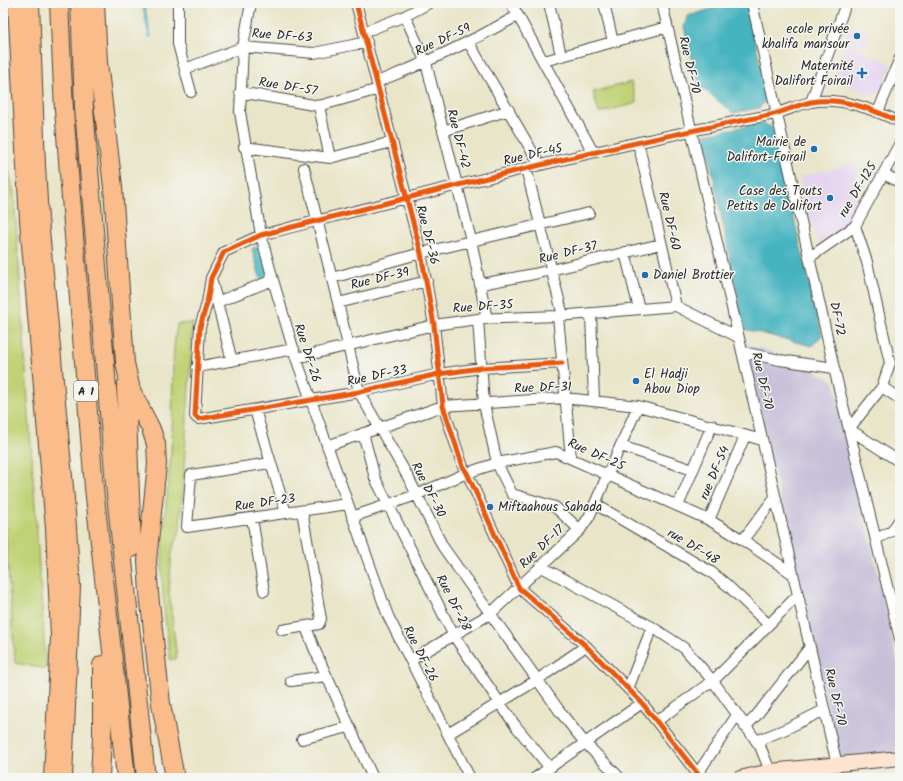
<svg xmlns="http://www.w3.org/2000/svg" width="903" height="781" font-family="Kalam,sans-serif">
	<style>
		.built { fill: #e5d3f1 }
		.industrial { fill: #c7c0d9 }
		.green { fill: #c0d274; stroke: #767e50 }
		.water { fill: #45b3c0; stroke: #386f76 }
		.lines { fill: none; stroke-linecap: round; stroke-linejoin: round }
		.stream { stroke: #45b3c0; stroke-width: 3 }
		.minor-casing { stroke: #484743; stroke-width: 12 }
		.secondary-casing { stroke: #484743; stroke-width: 16 }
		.trunk-casing { stroke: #484743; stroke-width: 18 }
		.motorway-casing { stroke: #484743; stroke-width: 20 }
		.minor { stroke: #fff; stroke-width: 10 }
		.secondary { stroke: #fde4d0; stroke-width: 14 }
		.trunk { stroke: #f9bc8a; stroke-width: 16 }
		.motorway { stroke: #f9bc8a; stroke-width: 18 }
		.cycleway-casing { stroke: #f6f6f2; stroke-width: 8 }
		.cycleway { stroke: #e8590c; stroke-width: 5 }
		.poi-dot { fill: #1f6fb2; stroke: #f6f6f2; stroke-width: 1.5 }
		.labels { text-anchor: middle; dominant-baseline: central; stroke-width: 3; stroke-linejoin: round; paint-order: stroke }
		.shield { fill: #f6f6f2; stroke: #686867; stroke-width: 1 }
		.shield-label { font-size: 12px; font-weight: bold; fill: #2b2b2b }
		.poi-label { font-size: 13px; fill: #2b2b2b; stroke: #f6f6f2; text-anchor: end }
		.street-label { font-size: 13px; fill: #2b2b2b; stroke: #f6f6f2 }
	</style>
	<rect width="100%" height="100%" fill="#f6f6f2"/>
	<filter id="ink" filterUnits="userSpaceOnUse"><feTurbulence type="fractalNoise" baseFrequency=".025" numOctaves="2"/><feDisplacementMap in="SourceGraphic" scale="8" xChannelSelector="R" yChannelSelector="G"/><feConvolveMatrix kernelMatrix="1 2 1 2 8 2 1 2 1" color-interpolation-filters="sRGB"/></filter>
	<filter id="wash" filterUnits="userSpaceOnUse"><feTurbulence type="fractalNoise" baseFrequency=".012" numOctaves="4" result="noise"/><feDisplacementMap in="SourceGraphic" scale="16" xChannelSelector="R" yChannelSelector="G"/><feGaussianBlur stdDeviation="0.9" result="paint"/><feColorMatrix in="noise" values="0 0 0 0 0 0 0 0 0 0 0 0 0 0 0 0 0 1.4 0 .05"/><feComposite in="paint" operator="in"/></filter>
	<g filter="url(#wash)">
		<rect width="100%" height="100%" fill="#e9e5c8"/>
		<!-- built -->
		<path class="built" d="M850 25 870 34 865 46 845 38Z
			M847 42 892 65 879 93 870 95 833 80Z
			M856 163 857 218 818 244 799 177Z"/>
		<!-- industrial -->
		<path class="industrial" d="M745 343 794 360 834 381 900 673V752L839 758Z"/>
		<!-- green -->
		<path class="green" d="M3 3H5C5 25 7 48 7 70 6 111 2 153 14 192L46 669 15 663 3 502Z
			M631 82 637 103 599 113 593 92Z
			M193 323 180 530 172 551 169 593 177 658 170 660C167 631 162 602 162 572 162 525 170 479 172 433 173 396 171 359 177 324Z"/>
		<!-- water -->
		<path class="water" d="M731 3 747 7 768 97 759 108 733 113 699 85 684 27 688 16Z
			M762 123 771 127 773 131 822 335 812 346 744 329 705 134Z
			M262 244 273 286 268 288 262 284 252 249Z"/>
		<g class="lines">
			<!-- stream -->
			<path class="stream" d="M143 3 150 36"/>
		</g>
	</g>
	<g filter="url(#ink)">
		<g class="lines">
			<defs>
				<path id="minor" d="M178 3V44L191 92
					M251 3 243 47 240 112 261 235 273 280 296 358 388 616 470 778
					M356 3 421 253 434 325 443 406 463 467 467 473 519 588 586 646 642 703 701 778
					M511 3 593 152
					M549 3 561 55
					M604 3 613 42
					M662 3 837 765
					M752 3 834 368 900 639
					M405 16 426 63 471 240 487 319
					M364 32 405 16 429 3
					M469 43 540 165
					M544 61 667 27
					M185 69 243 47 314 53 367 42
					M377 82C426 63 471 42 517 16
					M240 92 319 106 379 89
					M811 102 846 3
					M319 106 330 158
					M878 112 900 58
					M443 131 509 110
					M638 142 676 306
					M244 147 330 158 392 142
					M304 168 338 303 359 392 408 477 443 547 561 713 585 743 620 778
					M526 168 563 316
					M883 174 900 182
					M855 226 867 262 890 363 882 387 849 429 900 462
					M625 252 639 309
					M810 257 855 226 900 143
					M332 278 421 253 589 213
					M212 282 232 361
					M481 284 534 274 661 244
					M217 302 273 280
					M338 303 427 281
					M676 306 738 337
					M591 313 594 401
					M558 316 571 458
					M478 319 484 404 497 463 512 494 555 507 580 530
					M742 352 780 360 834 368
					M296 358 434 325 478 319 558 316 676 306
					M562 363 481 368 439 374 359 392 198 419 195 416 200 327 207 303 211 278 224 252 261 235C430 192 598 148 770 115 784 112 797 105 811 102 842 97 872 109 900 122
					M197 367 294 349
					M882 387 900 399
					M255 410 286 513
					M363 433 375 478 454 636 515 725 550 768
					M327 446 443 406 565 398 638 406 762 440
					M621 446 693 470
					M270 463 191 475 187 527 348 504
					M595 504 711 572 727 585 768 624
					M678 506 712 425
					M352 517 416 495 467 473 497 463 556 452 709 520 743 540 793 574
					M252 518 264 591
					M709 520 745 436
					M876 539 892 531 900 519
					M743 540 775 497
					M540 566 652 627 684 648 713 681 760 746 770 771
					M306 627 314 648 373 778
					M282 630 319 624 321 619 302 511
					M411 660 490 614 580 530 589 517 638 406
					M291 681 326 676
					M628 689 652 627
					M657 721 715 679 798 595
					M745 727 756 716 810 647
					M448 734 537 680 586 646
					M302 739 349 727
					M756 741 786 729 824 710
					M698 773 737 715
					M535 778 642 703"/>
				<path id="secondary" d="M740 778 770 771 900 758"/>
				<path id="trunk" d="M16 3 28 221 54 528 59 637 52 778
					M31 3 37 165 40 219 66 498 72 586 64 778"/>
				<path id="motorway" d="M59 3 64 110 94 488 126 778
					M80 3 84 108 115 485 146 778
					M95 3 98 62 113 187 125 363 131 390 151 429 156 444 157 464 147 561 149 593 161 704 175 778
					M126 386 132 548
					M100 778 102 736V665"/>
			</defs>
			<!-- minor casing -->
			<use href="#minor" class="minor-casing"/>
			<!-- secondary casing -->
			<use href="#secondary" class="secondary-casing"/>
			<!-- trunk casing -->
			<use href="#trunk" class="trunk-casing"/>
			<!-- motorway casing -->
			<use href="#motorway" class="motorway-casing"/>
			<!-- minor -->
			<use href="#minor" class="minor"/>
			<!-- secondary -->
			<use href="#secondary" class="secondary"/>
			<!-- trunk -->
			<use href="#trunk" class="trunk"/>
			<!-- motorway -->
			<use href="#motorway" class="motorway"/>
			<defs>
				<path id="cycleway" d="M356 3 421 253 434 325 443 406 463 467 467 473 519 588 586 646 642 703 701 778
					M562 363 481 368 439 374 359 392 198 419 195 416 200 327 207 303 211 278 224 252 261 235C430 192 598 148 770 115 784 112 797 105 811 102 842 97 872 109 900 122"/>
			</defs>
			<!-- cycleway casing -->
			<use href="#cycleway" class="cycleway-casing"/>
			<!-- cycleway -->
			<use href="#cycleway" class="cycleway"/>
		</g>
	</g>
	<!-- markers -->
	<g class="poi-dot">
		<circle cx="857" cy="36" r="4"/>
		<path d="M860 67h4v4h4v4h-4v4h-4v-4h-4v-4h4z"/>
		<circle cx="814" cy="149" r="4"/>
		<circle cx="830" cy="198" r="4"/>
		<circle cx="645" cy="275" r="4"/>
		<circle cx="636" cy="381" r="4"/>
		<circle cx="490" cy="507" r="4"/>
	</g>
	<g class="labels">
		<!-- shield labels -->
		<rect class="shield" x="74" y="381" width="24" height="20" rx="3"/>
		<g class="shield-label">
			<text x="86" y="391">A 1</text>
		</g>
		<!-- poi labels -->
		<g class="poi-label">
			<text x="849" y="29">ecole privée<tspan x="849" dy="15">khalifa mansour</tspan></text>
			<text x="853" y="66">Maternité<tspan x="853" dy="15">Dalifort Foirail</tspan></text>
			<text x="806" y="142">Mairie de<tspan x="806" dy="15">Dalifort-Foirail</tspan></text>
			<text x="822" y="191">Case des Touts<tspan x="822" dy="15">Petits de Dalifort</tspan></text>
			<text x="653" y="275" text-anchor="start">Daniel Brottier</text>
			<text x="644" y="374" text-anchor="start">El Hadji<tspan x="644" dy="15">Abou Diop</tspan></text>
			<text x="498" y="507" text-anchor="start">Miftaahous Sahada</text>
		</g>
		<!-- street labels -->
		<g class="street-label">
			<text transform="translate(282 36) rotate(4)">Rue DF-63</text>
			<text transform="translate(443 40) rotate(-25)">Rue DF-59</text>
			<text transform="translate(689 65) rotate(77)">Rue DF-70</text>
			<text transform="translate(288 87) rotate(9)">Rue DF-57</text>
			<text transform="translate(458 139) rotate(76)">Rue DF-42</text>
			<text transform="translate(533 155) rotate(-13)">Rue DF-45</text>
			<text transform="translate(858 190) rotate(-59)">rue DF-125</text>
			<text transform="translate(669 221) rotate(77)">Rue DF-60</text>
			<text transform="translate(427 235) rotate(76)">Rue DF-36</text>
			<text transform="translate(568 253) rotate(-14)">Rue DF-37</text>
			<text transform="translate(380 279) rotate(-13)">Rue DF-39</text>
			<text transform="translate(483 307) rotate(-4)">Rue DF-35</text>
			<text transform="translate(837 319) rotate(78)">DF-72</text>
			<text transform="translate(307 353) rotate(72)">Rue DF-26</text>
			<text transform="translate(377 376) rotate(-12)">Rue DF-33</text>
			<text transform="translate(762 381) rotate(77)">Rue DF-70</text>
			<text transform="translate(543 388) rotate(-2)">Rue DF-31</text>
			<text transform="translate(596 455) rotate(24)">Rue DF-25</text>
			<text transform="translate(715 473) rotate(-67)">rue DF-54</text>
			<text transform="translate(428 490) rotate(63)">Rue DF-30</text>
			<text transform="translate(265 503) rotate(-8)">Rue DF-23</text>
			<text transform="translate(542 547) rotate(-44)">Rue DF-17</text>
			<text transform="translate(693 547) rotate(31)">rue DF-48</text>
			<text transform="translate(453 603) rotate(63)">Rue DF-28</text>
			<text transform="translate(420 654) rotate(63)">Rue DF-26</text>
			<text transform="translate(835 697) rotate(77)">Rue DF-70</text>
		</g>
	</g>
	<!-- margin -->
	<rect width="903" height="781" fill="none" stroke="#f6f6f2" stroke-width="16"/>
</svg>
